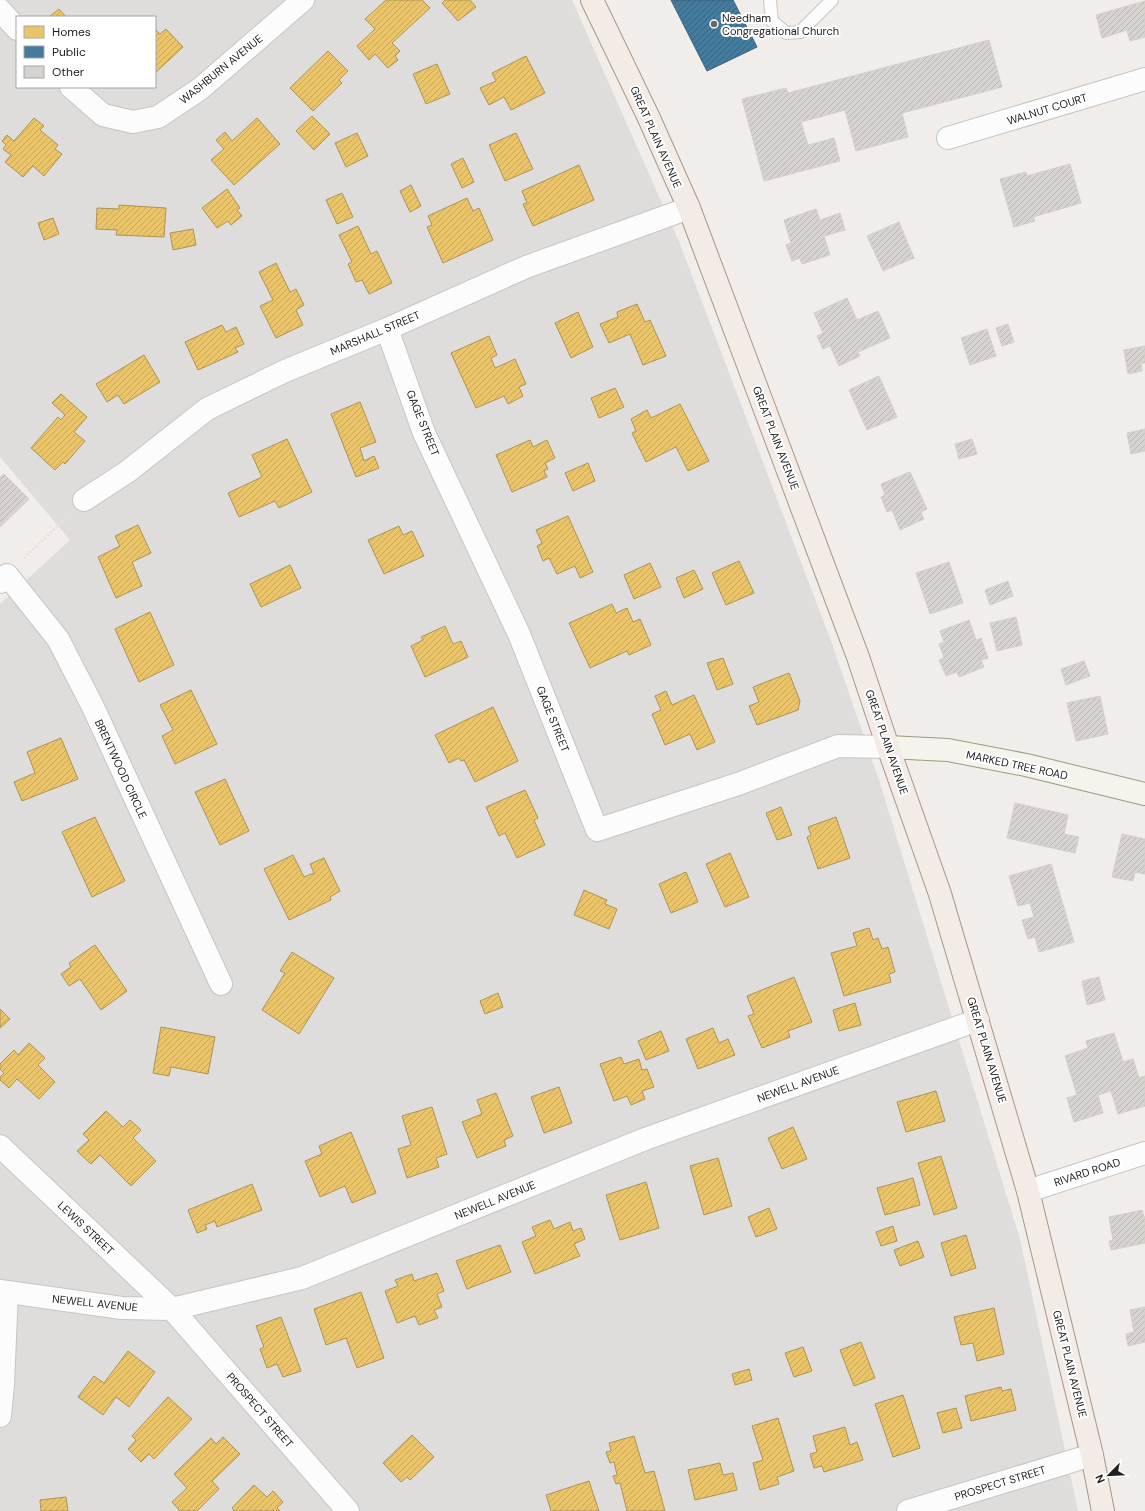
<svg xmlns="http://www.w3.org/2000/svg" width="1145" height="1511" font-family="'DM Sans',sans-serif">
	<style>
		.residential { fill: #dfdddb; fill-rule: evenodd }
		.homes { fill: url(#homes-hatch); stroke: #ad9354 }
		.public { fill: url(#public-hatch); stroke: #3a6078 }
		.building { fill: url(#building-hatch); stroke: #d3cecb }
		.lines { fill: none; stroke-linecap: round; stroke-linejoin: round }
		.lane-casing { stroke: #c7c5c4; stroke-width: 14 }
		.street-casing { stroke: #c7c5c4; stroke-width: 24 }
		.secondary-casing { stroke: #9b9a81; stroke-width: 24 }
		.primary-casing { stroke: #a79785; stroke-width: 24 }
		.path { stroke: #eddbdb; stroke-width: 2.5; stroke-dasharray: 2 2; stroke-linecap: butt }
		.lane { stroke: #fdfcfc; stroke-width: 12 }
		.street { stroke: #fdfcfc; stroke-width: 22 }
		.secondary { stroke: #f5f4ec; stroke-width: 22 }
		.primary { stroke: #f3ebe6; stroke-width: 22 }
		.poi-dot { fill: #696867; stroke: #fff; stroke-width: 1.5 }
		.labels { text-anchor: middle; dominant-baseline: central; stroke-width: 4; stroke-linejoin: round; paint-order: stroke }
		.poi-label { font-size: 11px; fill: #212121; stroke: #fff; text-anchor: start }
		.street-label { font-size: 11px; fill: #212121; stroke: #fff }
	</style>
	<defs>
		<pattern id="homes-hatch" width="6" height="6" patternUnits="userSpaceOnUse"><rect width="6" height="6" fill="#e9c46a"/><path d="M-1 1l2-2M0 6l6-6M5 7l2-2" fill="none" stroke="#c8a85c"/></pattern>
		<pattern id="public-hatch" width="6" height="6" patternUnits="userSpaceOnUse"><rect width="6" height="6" fill="#457b9d"/><path d="M-1 1l2-2M0 6l6-6M5 7l2-2" fill="none" stroke="#396480"/></pattern>
		<pattern id="building-hatch" width="6" height="6" patternUnits="userSpaceOnUse"><rect width="6" height="6" fill="#d7d3d1"/><path d="M-1 1l2-2M0 6l6-6M5 7l2-2" fill="none" stroke="#b8b5b3"/></pattern>
	</defs>
	<rect width="100%" height="100%" fill="#f0edea"/>
	<!-- residential -->
	<path class="residential" d="M0 0H572L680 244 831 641 879 780 1020 1239 1078 1511H0V604L70 540 0 457ZM17 17H155V87H17Z"/>
	<!-- homes -->
	<path class="homes" d="M386 0H422L430 8 392 43 400 51 395 56 398 60 388 68 375 54 369 60 357 46 375 29 365 19Z
		M445 0H470L476 7 458 21 442 3Z
		M59 9 66 17H49Z
		M155 29 160 34 166 29 183 47 155 73Z
		M328 51 348 71 339 80 342 83 313 111 290 88Z
		M526 56 545 93 511 110 504 97 489 105 480 88 496 81 492 73Z
		M437 64 450 94 426 104 413 74Z
		M312 116 330 134 314 150 296 131Z
		M34 118 44 126 40 130 58 145 55 149 62 154 44 176 33 166 23 177 5 162 11 155 3 149 6 145 2 141 7 135 14 141Z
		M257 118 280 144 234 185 211 160 224 149 216 140 225 132 232 141Z
		M357 133 368 156 346 167 335 143Z
		M516 133 533 169 505 181 489 145Z
		M463 158 474 182 462 188 451 164Z
		M579 165 594 200 533 226 523 204 527 203 522 191Z
		M411 185 421 206 410 212 400 191Z
		M227 189 240 208 237 210 242 216 231 225 228 221 217 228 202 208Z
		M342 193 353 217 337 224 326 200Z
		M467 198 473 211 479 208 493 240 443 263 427 227 432 225 428 216Z
		M119 205 166 208 164 237 116 235 117 230 96 229 97 208 119 209Z
		M53 218 59 234 44 240 38 223Z
		M358 226 371 254 377 251 392 283 369 294 362 280 356 282 348 264 352 262 339 235Z
		M193 229 196 245 173 250 170 233Z
		M276 263 290 292 296 289 304 305 296 310 303 325 276 338 260 306 273 300 259 272Z
		M637 304 645 322 650 320 666 356 643 365 630 334 609 343 600 324 618 317 617 312Z
		M578 312 593 347 571 358 555 323Z
		M222 325 226 332 236 327 244 344 235 348 238 352 198 370 185 342Z
		M489 336 497 355 491 358 495 368 515 359 526 384 519 387 523 396 508 404 504 396 476 408 451 353Z
		M144 355 160 382 124 404 118 395 107 402 96 384Z
		M615 388 624 407 599 418 591 398Z
		M61 394 87 417 74 432 85 441 65 464 63 462 55 470 31 448 58 417 61 420 65 415 52 403Z
		M360 402 376 442 360 448 364 461 374 456 379 468 356 477 331 414Z
		M680 404 709 461 688 471 676 447 646 462 632 433 636 431 631 419 647 410 651 418Z
		M287 439 312 492 279 508 275 501 239 517 228 493 262 477 252 455Z
		M530 440 533 447 547 440 555 458 545 463 548 469 544 471 547 477 512 492 496 455Z
		M588 463 595 481 573 491 565 473Z
		M568 516 593 572 580 578 575 566 557 574 549 558 543 561 537 546 542 543 536 530Z
		M138 525 151 553 132 562 142 586 116 598 98 557 120 546 115 536Z
		M399 526 403 535 412 531 424 556 384 574 368 540Z
		M739 561 754 593 726 605 712 573Z
		M650 563 661 587 634 599 624 575Z
		M290 565 301 588 261 607 250 584Z
		M694 570 703 589 684 598 676 578Z
		M612 604 616 613 627 608 633 622 640 619 651 645 629 655 627 651 590 668 569 623Z
		M150 612 174 665 139 682 115 629Z
		M445 626 453 644 461 641 468 657 425 677 411 646 423 640 421 637Z
		M723 658 733 684 717 690 707 663Z
		M789 673 800 701 798 710 757 725 749 706 759 702 753 687Z
		M191 690 217 744 175 764 162 736 173 730 160 705Z
		M666 691 672 705 694 695 715 742 697 750 690 734 665 745 652 714 661 710 655 696Z
		M493 707 518 761 475 782 464 760 461 761 459 758 449 763 435 735Z
		M61 738 78 779 22 801 14 782 35 773 27 752Z
		M225 779 249 831 220 845 195 792Z
		M525 790 538 818 534 820 545 845 517 858 505 833 499 836 486 807Z
		M781 807 792 835 777 840 766 813Z
		M95 817 125 881 92 897 62 832Z
		M836 817 850 858 818 869 807 837 811 835 808 827Z
		M730 853 749 897 725 907 706 864Z
		M293 855 304 877 314 873 310 864 324 858 340 891 330 897 331 900 289 920 264 869Z
		M686 872 698 902 671 913 659 884Z
		M584 890 607 900 605 904 617 909 609 929 574 915Z
		M869 928 873 940 878 938 882 949 888 947 895 972 889 974 891 982 844 996 831 953 857 946 853 933Z
		M95 945 127 991 101 1010 80 979 69 986 61 974 71 967 69 963Z
		M292 952 334 978 299 1034 262 1010 285 973 280 971Z
		M794 977 812 1022 788 1031 790 1037 762 1048 748 1016 754 1014 747 996Z
		M498 993 503 1007 485 1014 480 1001Z
		M855 1003 861 1025 839 1031 833 1010Z
		M0 1009 10 1019 0 1028Z
		M161 1027 215 1037 208 1074 171 1067 169 1076 153 1073Z
		M713 1028 719 1043 728 1039 735 1055 698 1069 686 1039Z
		M661 1031 669 1051 646 1060 638 1041Z
		M29 1043 45 1058 38 1065 55 1082 39 1099 17 1079 9 1088 0 1080V1077L4 1073 0 1069V1064L14 1050 18 1055Z
		M621 1057 624 1064 639 1059 642 1070 647 1069 654 1087 642 1091 645 1099 631 1105 627 1096 614 1101 600 1064Z
		M559 1087 572 1123 544 1133 531 1097Z
		M936 1091 945 1121 906 1132 897 1102Z
		M496 1093 513 1136 504 1140 506 1146 477 1158 462 1122 482 1114 477 1100Z
		M432 1107 447 1154 436 1158 439 1167 407 1178 398 1149 411 1145 402 1116Z
		M106 1111 123 1127 130 1120 141 1130 133 1138 156 1161 131 1186 100 1155 91 1164 77 1151 89 1140 83 1134Z
		M793 1127 807 1159 782 1169 768 1138Z
		M351 1132 376 1193 352 1203 345 1186 320 1197 305 1161 322 1154 319 1146Z
		M941 1156 957 1208 934 1215 918 1163Z
		M718 1158 732 1206 704 1215 690 1166Z
		M913 1178 920 1205 885 1215 877 1188Z
		M646 1182 659 1228 620 1240 606 1195Z
		M252 1184 262 1210 217 1227 215 1221 205 1225 207 1229 197 1233 188 1210Z
		M769 1208 777 1229 756 1237 748 1217Z
		M550 1220 554 1229 570 1222 573 1231 581 1228 585 1239 574 1244 580 1256 535 1274 522 1242 536 1236 532 1227Z
		M893 1226 897 1241 881 1246 876 1232Z
		M966 1235 976 1268 951 1276 941 1243Z
		M918 1241 924 1257 900 1266 894 1250Z
		M500 1245 511 1272 467 1289 456 1261Z
		M437 1273 444 1291 437 1294 442 1307 434 1310 438 1318 419 1325 415 1316 397 1323 385 1291 398 1286 395 1280 412 1274 414 1281Z
		M361 1292 384 1358 357 1368 346 1338 326 1345 314 1309Z
		M994 1308 1004 1354 977 1361 973 1343 961 1345 954 1317Z
		M281 1317 301 1371 283 1377 277 1364 267 1368 260 1349 264 1347 256 1326Z
		M861 1342 875 1378 854 1386 840 1350Z
		M803 1347 812 1371 794 1377 785 1353Z
		M128 1351 155 1372 129 1407 116 1397 103 1415 78 1397 94 1376 104 1383Z
		M749 1369 752 1380 735 1385 732 1374Z
		M1001 1387 1002 1391 1011 1389 1016 1410 971 1421 965 1396Z
		M903 1395 920 1448 893 1457 875 1404Z
		M168 1397 192 1419 154 1459 149 1454 141 1462 128 1449 136 1440 132 1436Z
		M956 1408 962 1428 943 1433 937 1413Z
		M778 1418 794 1471 777 1477 779 1484 760 1490 753 1463 763 1460 752 1426Z
		M845 1427 850 1445 857 1442 863 1460 824 1472 822 1466 814 1468 810 1454 817 1452 813 1436Z
		M412 1435 434 1457 410 1480 407 1477 401 1482 383 1463Z
		M634 1436 645 1473 654 1471 665 1511H627L620 1483 616 1484 613 1476 617 1475 614 1462 610 1463 606 1452 611 1451 609 1443Z
		M223 1437 240 1454 212 1481 219 1489 197 1511H180L172 1502 187 1488 174 1474 211 1438 216 1444Z
		M720 1463 723 1475 733 1473 737 1490 695 1500 688 1470Z
		M589 1481 599 1511H551L546 1495Z
		M254 1485 267 1497 273 1491 283 1502 277 1508 280 1511H234L232 1508Z
		M66 1497 68 1511H41L40 1500Z"/>
	<!-- public -->
	<path class="public" d="M671 0H733L757 47 707 71Z"/>
	<!-- building -->
	<path class="building" d="M1145 1V37L1130 41 1127 30 1102 38 1096 15Z
		M989 40 1002 87 902 113 908 137 856 151 845 110 801 122 808 145 834 138 840 161 764 181 742 99 786 88 788 93Z
		M1070 164 1081 203 1033 217 1035 221 1014 227 1000 179 1026 172 1027 176Z
		M816 209 820 220 840 213 845 230 824 236 830 255 802 264 800 258 792 261 786 245 791 243 784 220Z
		M899 222 914 258 883 271 867 236Z
		M847 298 857 320 878 311 890 338 858 352 860 356 839 366 830 346 823 349 817 336 823 333 814 313Z
		M1008 324 1014 342 1002 346 996 328Z
		M987 329 996 356 970 365 961 338Z
		M1145 346V363H1141L1142 371 1128 374 1124 350Z
		M879 376 897 417 867 430 849 390Z
		M1145 429V451L1131 454 1127 433Z
		M972 439 977 454 959 459 955 444Z
		M910 472 927 509 921 512 924 519 900 530 892 510 887 512 881 497 885 495 881 484Z
		M4 474 29 499 0 527V477Z
		M949 562 963 603 930 614 916 573Z
		M1008 581 1013 596 990 605 985 590Z
		M1016 617 1022 645 997 651 990 623Z
		M969 620 976 640 981 638 988 658 981 660 984 667 959 677 957 672 946 676 939 660 944 658 939 644 944 642 940 631Z
		M1084 661 1090 676 1066 685 1061 669Z
		M1100 696 1108 734 1076 741 1067 703Z
		M1015 803 1068 815 1064 834 1079 837 1075 853 1007 838Z
		M1122 834 1145 839V874L1135 872 1133 881 1112 877Z
		M1051 864 1074 942 1039 952 1035 937 1028 939 1022 920 1034 917 1030 903 1018 906 1009 876Z
		M1099 977 1105 1000 1087 1005 1082 981Z
		M1114 1033 1123 1062 1133 1059 1139 1078 1145 1076V1106L1118 1114 1111 1091 1098 1095 1103 1113 1074 1122 1067 1098 1077 1095 1065 1056 1088 1048 1086 1041Z
		M1142 1210 1144 1217H1145V1243L1111 1250 1109 1241 1113 1240 1109 1217Z
		M1145 1307V1342L1128 1346 1126 1334 1134 1332 1130 1310Z"/>
	<g class="lines">
		<defs>
			<path id="lane" d="M770 0 772 21 786 33 800 32 832 0"/>
			<path id="street" d="M0 10 17 29
				M71 87 103 115 133 122 158 117 200 89 303 0
				M948 138 1145 79
				M387 329 424 433 519 634 597 830 738 784 838 746 888 747
				M84 500 127 472 207 409 285 371 387 329 526 267 689 208
				M0 582 7 575 58 639 93 707 221 984
				M0 1146 172 1309 348 1511
				M1028 1191 1145 1153
				M0 1291 122 1308 172 1309 302 1278 645 1139 978 1020
				M0 1416 3 1384 7 1292
				M908 1511 1092 1455"/>
			<path id="secondary" d="M888 747 948 750 1026 765 1145 794"/>
			<path id="primary" d="M592 0 648 116 689 208 858 657 888 747 940 894 1028 1191 1092 1455 1103 1511"/>
		</defs>
		<!-- lane casing -->
		<use href="#lane" class="lane-casing"/>
		<!-- street casing -->
		<use href="#street" class="street-casing"/>
		<!-- secondary casing -->
		<use href="#secondary" class="secondary-casing"/>
		<!-- primary casing -->
		<use href="#primary" class="primary-casing"/>
		<!-- path -->
		<path class="path" d="M24 558 68 516"/>
		<!-- lane -->
		<use href="#lane" class="lane"/>
		<!-- street -->
		<use href="#street" class="street"/>
		<!-- secondary -->
		<use href="#secondary" class="secondary"/>
		<!-- primary -->
		<use href="#primary" class="primary"/>
	</g>
	<!-- markers -->
	<circle class="poi-dot" cx="714" cy="24" r="4"/>
	<g class="labels">
		<!-- poi labels -->
		<g class="poi-label">
			<text x="722" y="18">Needham<tspan x="722" dy="13">Congregational Church</tspan></text>
		</g>
		<!-- street labels -->
		<g class="street-label">
			<text transform="translate(221 69) rotate(-39)">WASHBURN AVENUE</text>
			<text transform="translate(1047 109) rotate(-17)">WALNUT COURT</text>
			<text transform="translate(656 137) rotate(66)">GREAT PLAIN AVENUE</text>
			<text transform="translate(375 333) rotate(-23)">MARSHALL STREET</text>
			<text transform="translate(423 423) rotate(68)">GAGE STREET</text>
			<text transform="translate(776 438) rotate(69)">GREAT PLAIN AVENUE</text>
			<text transform="translate(553 719) rotate(68)">GAGE STREET</text>
			<text transform="translate(887 742) rotate(71)">GREAT PLAIN AVENUE</text>
			<text transform="translate(1017 765) rotate(12)">MARKED TREE ROAD</text>
			<text transform="translate(121 769) rotate(65)">BRENTWOOD CIRCLE</text>
			<text transform="translate(987 1050) rotate(73)">GREAT PLAIN AVENUE</text>
			<text transform="translate(798 1084) rotate(-20)">NEWELL AVENUE</text>
			<text transform="translate(1087 1172) rotate(-18)">RIVARD ROAD</text>
			<text transform="translate(495 1200) rotate(-22)">NEWELL AVENUE</text>
			<text transform="translate(86 1228) rotate(43)">LEWIS STREET</text>
			<text transform="translate(95 1303) rotate(6)">NEWELL AVENUE</text>
			<text transform="translate(1070 1364) rotate(76)">GREAT PLAIN AVENUE</text>
			<text transform="translate(260 1410) rotate(49)">PROSPECT STREET</text>
			<text transform="translate(1000 1483) rotate(-17)">PROSPECT STREET</text>
		</g>
	</g>
	<!-- legend -->
	<rect x="16" y="16" width="140" height="72" fill="#ffffff" stroke="#a6a6a6"/>
	<rect x="24" y="26" width="20" height="12" fill="#e9c46a" stroke="#a6a6a6"/>
	<text x="52" y="36" font-size="12" fill="#212121">Homes</text>
	<rect x="24" y="46" width="20" height="12" fill="#457b9d" stroke="#a6a6a6"/>
	<text x="52" y="56" font-size="12" fill="#212121">Public</text>
	<rect x="24" y="66" width="20" height="12" fill="#d7d3d1" stroke="#a6a6a6"/>
	<text x="52" y="76" font-size="12" fill="#212121">Other</text>
	<!-- north arrow -->
	<g transform="translate(1109 1475) rotate(246)" stroke="#ffffff" stroke-width="3" paint-order="stroke">
	<path d="M0-3L7 15L0 10L-7 15Z" fill="#212121"/>
	<text y="-6" font-size="11" font-weight="bold" text-anchor="middle" fill="#212121">N</text>
	</g>
</svg>
